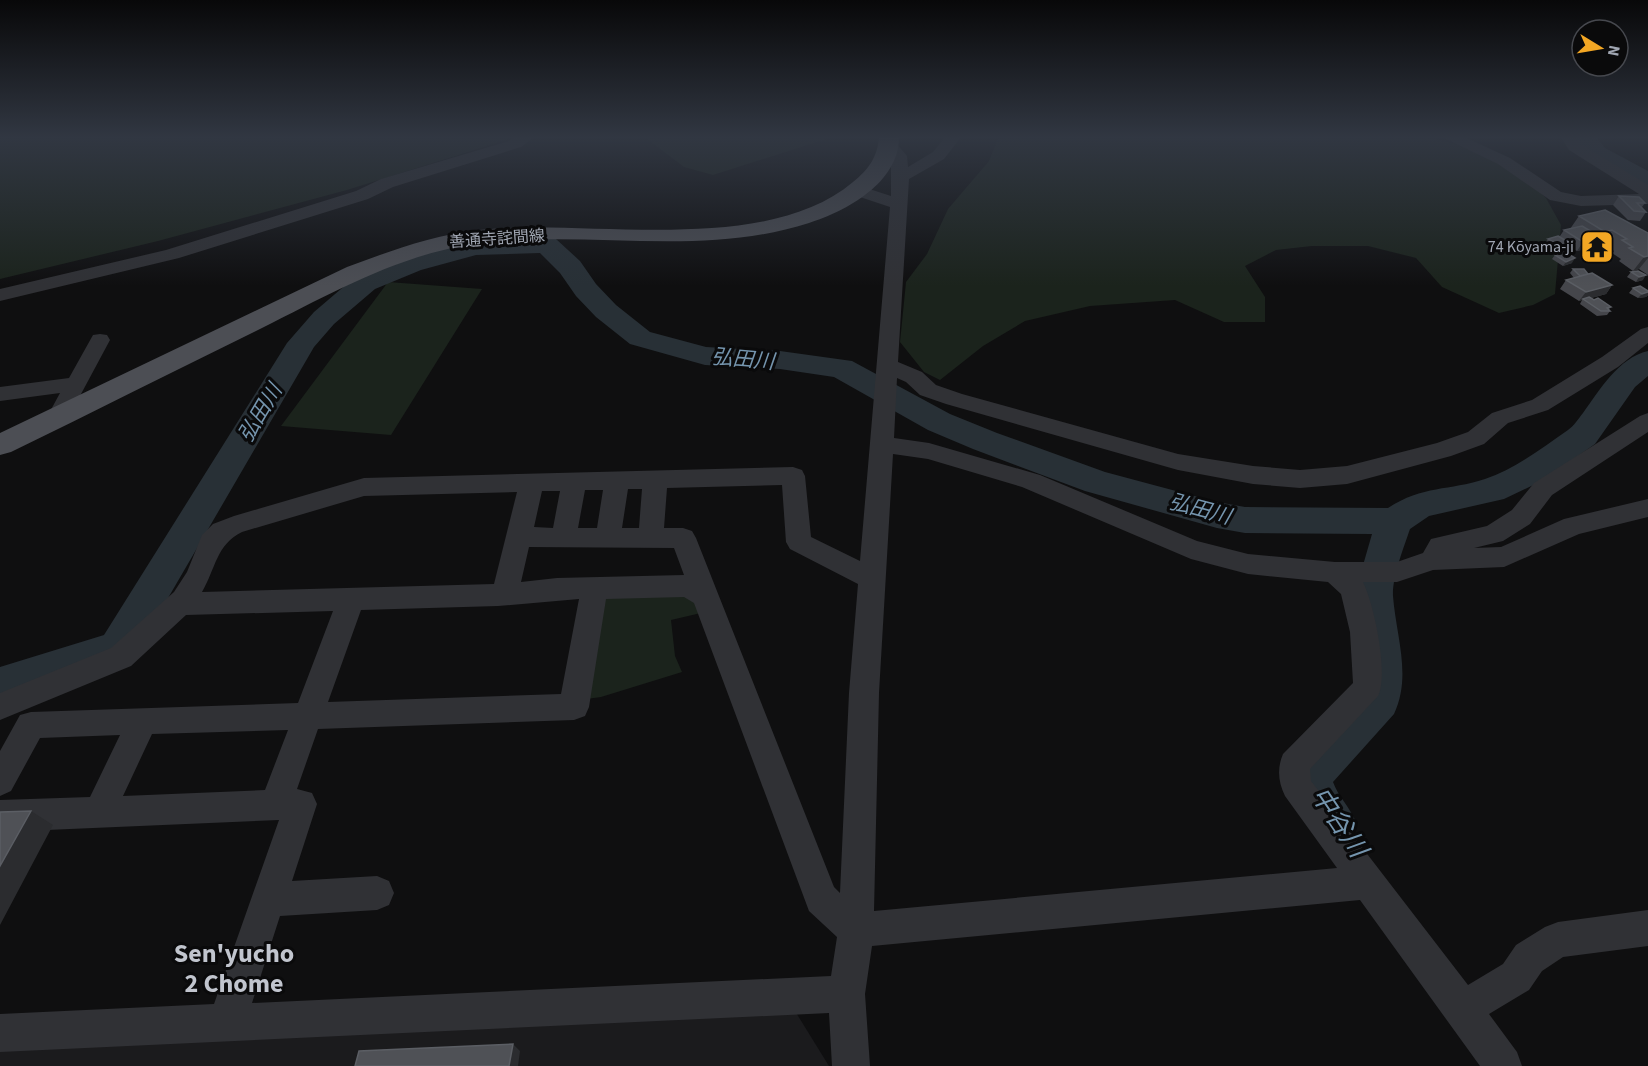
<svg xmlns="http://www.w3.org/2000/svg" width="1648" height="1066" font-family="'Source Sans 3','Noto Sans JP',sans-serif">
	<style>
		.built { fill: #1b1b1d }
		.green { fill: #1b231c }
		.lines { fill: none; stroke-linecap: round; stroke-linejoin: round }
		.river { fill: #283036; fill-rule: evenodd }
		.minor { fill: #303135; fill-rule: evenodd }
		.major { fill: #4c4e54; fill-rule: evenodd }
		.wall { fill: #45464b }
		.shaded-wall { fill: #2b2c2f }
		.building { fill: #4f5156; stroke: #5b5e64; stroke-width: 1.5 }
		.labels { text-anchor: middle; dominant-baseline: central; stroke-width: 6; stroke-linejoin: round; paint-order: stroke }
		.far-street-label { font-size: 16px; fill: #a0a6b2; stroke: #0a0a0b }
		.far-poi-label { font-size: 16px; fill: #a0a6b2; stroke: #0a0a0b; text-anchor: end }
		.water-label { font-size: 21px; font-style: italic; fill: #7595ae; stroke: #0a0a0b }
		.near-water-label { font-size: 26px; font-style: italic; fill: #7595ae; stroke: #0a0a0b }
		.near-neighbourhood-label { font-size: 26px; font-weight: bold; fill: #c1c5ce; stroke: #0a0a0b }
	</style>
	<rect width="100%" height="100%" fill="#0f0f10"/>
	<!-- built -->
	<path class="built" d="M795 1011 829 1066H0V1046Z"/>
	<!-- green -->
	<path class="green" d="M0 136H519L347 190 158 241 0 279Z
		M643 136H836L713 175 684 167Z
		M999 136H1423L1460 145 1523 175 1546 198 1561 225 1555 294 1533 305 1499 313 1442 287 1416 258 1368 246H1312L1276 250 1245 266 1265 297V322H1224L1175 300 1090 306 1025 321 983 346 940 380 924 372 900 342 906 282 927 254 948 209 989 161Z
		M388 282 482 289 391 435 281 426Z
		M688 591 701 613 671 620 675 656 682 672 601 697 586 699 601 603 610 595Z"/>
	<g class="lines">
		<!-- river -->
		<path class="river" d="M1572 136H1595L1605 148 1648 171V188L1640 186 1589 158Z
			M547 237 556 239 580 261 596 284 616 305 650 332 706 347 780 351 852 361 950 414 997 433 1105 472 1217 502 1245 507 1388 508C1423 485 1449 491 1485 479 1515 469 1542 448 1568 430 1574 426 1578 419 1583 413 1600 390 1618 358 1648 351V376L1635 387 1595 444 1544 480 1504 499 1429 516 1410 529C1404 547 1392 577 1393 596 1396 636 1412 676 1394 714L1333 782C1338 796 1349 806 1355 820L1348 836 1332 842C1302 830 1297 808 1288 779L1307 747 1359 693 1363 672 1355 593 1372 534 1245 533 1217 528 1085 491 973 449 928 430 834 377 780 369 705 365 630 344 596 317 576 296 560 273 540 253 476 255 421 270 375 289 334 324 314 347 132 660 0 703V667L104 635 287 343 314 312 355 277 403 258 475 239Z"/>
		<!-- minor -->
		<path class="minor" d="M516 136H536L521 147 393 187 368 199 179 258 0 301V289L166 250 356 191 381 179 509 141Z
			M946 136H962L944 159 909 179 898 362 922 372 936 385 962 394 1178 454 1253 466 1300 470 1347 466 1437 443 1468 432 1492 413 1532 400 1602 357 1641 329 1648 327V343L1618 367 1548 410 1508 423 1484 444 1451 456 1347 484 1300 488 1253 484 1178 470 946 404 920 395 906 382 897 378 894 438 929 443 1040 475 1197 541 1248 554 1335 562H1397L1423 553 1431 539 1487 526 1512 510 1534 483 1640 416 1648 413V432L1552 495 1530 524 1503 541 1474 548 1501 547 1564 519 1648 499V517L1579 534 1504 567 1433 570 1397 582H1363C1374 604 1389 674 1378 696L1310 769 1311 781 1468 985 1503 964 1516 945 1545 927 1558 922 1648 910V946L1563 957 1542 971 1529 990 1489 1014 1517 1052 1522 1066H1480L1360 900 872 946 865 994 870 1066H832L829 1013 0 1052V1014L214 1004 279 820 0 832V800L90 797 120 735 40 738 11 791 0 796V751L20 715 31 712 298 703 333 611 186 615 131 666 0 720V693L111 648 174 592 187 572 202 535 213 524 234 516 364 478 793 467 802 470 805 476 811 537 860 561 890 207 851 194 848 190 851 186 857 185 891 196V157L882 146 884 143H896L907 156 908 167 933 152ZM893 454 928 459 1022 487 1191 559 1248 574 1328 582 1341 594 1350 632 1353 683 1283 754C1277 768 1278 782 1285 796L1337 868 874 911 879 693ZM782 485 786 542 790 549 858 584 849 693 840 893 834 887 696 538 692 531 683 528H664L667 488ZM628 489H642L639 528H622ZM585 490H603L597 528H578ZM542 491H560L553 528 534 527ZM517 492 494 584 202 592C216 568 216 545 242 532L364 496ZM529 547 674 548 684 575 557 578 521 582ZM684 597 694 603 809 911 837 937 831 976 252 1003 280 916 377 910 389 905 394 893 389 881 377 876 292 881 317 804 312 793 297 789 318 729 574 720 585 716 589 707 606 599ZM579 599 561 694 328 702 361 610 498 606ZM288 730 265 790 123 796 152 734Z
			M1440 136H1462L1510 158 1561 192 1581 196 1639 194 1569 150 1560 136H1576L1581 144 1648 185V204L1581 206 1550 200 1498 164Z
			M100 334 107 335 110 340 66 422 58 425 50 422 47 417 60 393 0 401V387L69 378 93 335Z"/>
		<!-- major -->
		<path class="major" d="M879 136H899C900 182 847 211 809 223 693 260 579 226 462 246 391 259 326 296 262 328 178 369 95 411 11 452L0 455V433L347 267C390 251 433 235 479 230 588 218 764 257 853 182 868 170 878 157 879 136Z"/>
	</g>
	<!-- wall -->
	<path class="wall" d="M1619 196 1645 203 1642 207 1646 212 1640 221 1628 220 1613 205Z
		M1579 216 1648 233V275L1639 269 1633 271 1619 261 1621 259 1612 253 1614 251 1602 244H1599L1594 251 1586 253 1581 250 1577 251 1569 247 1567 250 1561 251 1545 243 1548 239 1560 236 1564 230 1570 229Z
		M1555 255 1572 263 1563 266 1552 259Z
		M1573 269 1588 274 1612 285 1606 294 1591 298 1611 307 1609 309 1610 311 1607 315 1597 316 1580 304 1582 300 1579 301 1560 289 1566 280 1574 278 1570 273Z
		M1631 272 1643 280 1636 282 1627 277Z
		M1633 288 1648 291V295L1646 297 1638 298 1629 293Z"/>
	<!-- shaded-wall -->
	<path class="shaded-wall" d="M1612 230 1602 244H1599L1594 251 1586 253 1593 244 1597 239H1601L1605 232Z
		M1588 241 1581 250 1577 251 1583 242Z
		M1568 243H1570L1569 246 1571 245 1567 250 1561 251Z
		M1648 256V258L1639 269 1633 271 1644 257Z
		M1575 258 1572 263 1563 266 1566 262Z
		M1646 275 1643 280 1636 282 1639 277Z
		M1612 285 1606 294 1584 300 1583 299 1579 301 1586 292Z
		M1648 292V295L1646 297 1638 298 1642 294Z
		M31 811 53 825 0 925V866Z
		M513 1044 520 1051 518 1066H509Z"/>
	<!-- building -->
	<path class="building" d="M1619 196 1639 197 1645 203H1637L1646 212 1634 211Z
		M1605 210 1648 233V256L1644 257 1629 248 1633 247 1622 240 1627 239 1612 230 1605 232 1579 216Z
		M1582 226 1602 238 1597 239 1601 242 1593 244 1588 241 1583 242 1564 230Z
		M1558 236 1570 243H1568L1571 245 1564 247 1548 239Z
		M1565 252 1575 258 1566 262 1555 255Z
		M1573 269H1584L1588 274 1580 276Z
		M1638 271 1646 275 1639 277 1631 272Z
		M1592 273 1612 285 1586 292 1566 280Z
		M1640 286 1648 291V292L1642 294 1633 288Z
		M1589 297 1594 300 1598 298 1611 307 1607 308 1610 311H1601L1583 299Z
		M31 811 0 866V812Z
		M513 1044 509 1066H355L359 1051Z"/>
	<!-- sky -->
	<linearGradient id="sky" x2="0" y2="1"><stop stop-color="#080809"/><stop offset="0.48" stop-color="#313742"/><stop offset="1" stop-color="#313742" stop-opacity="0"/></linearGradient>
	<rect width="1648" height="286" fill="url(#sky)"/>
	<!-- icons -->
	<defs>
		<symbol id="temple-square" viewBox="-11 -11 22 22"><rect x="-9" y="-9" width="18" height="18" rx="4" fill="#f3a724" stroke="#0a0a0b"/><path d="M0-6L5-2H3V0L6.5 2.5H4V6H1.5V3h-3V6H-4V2.5H-6.5L-3 0V-2H-5Z" fill="#111"/></symbol>
	</defs>
	<g fill-rule="evenodd">
		<use href="#temple-square" x="1578" y="228" width="38" height="38"/>
	</g>
	<g class="labels">
		<!-- far-street labels -->
		<g class="far-street-label">
			<text transform="translate(497 239) rotate(-4)">善通寺詫間線</text>
		</g>
		<!-- far-poi labels -->
		<g class="far-poi-label">
			<text x="1574" y="247">74 Kōyama-ji</text>
		</g>
		<!-- water labels -->
		<g class="water-label">
			<text transform="translate(743 359) rotate(5)">弘田川</text>
			<text transform="translate(260 413) rotate(-59)">弘田川</text>
			<text transform="translate(1200 509) rotate(15)">弘田川</text>
		</g>
		<!-- near-water labels -->
		<g class="near-water-label">
			<text transform="translate(1339 822) rotate(56)">中谷川</text>
		</g>
		<!-- near-neighbourhood labels -->
		<g class="near-neighbourhood-label">
			<text x="234" y="953">Sen'yucho<tspan x="234" dy="30">2 Chome</tspan></text>
		</g>
	</g>
	<!-- north arrow -->
	<g transform="translate(1600 48) rotate(101)"><circle r="28" fill="#0a0a0b" stroke="#46484e" stroke-width="1.5"/>
	<path d="M0-4.5L10 22L0 15L-10 22Z" fill="#f3a724"/>
	<text y="-9" font-size="16" font-weight="bold" text-anchor="middle" fill="#a0a6b2">N</text>
	</g>
</svg>
